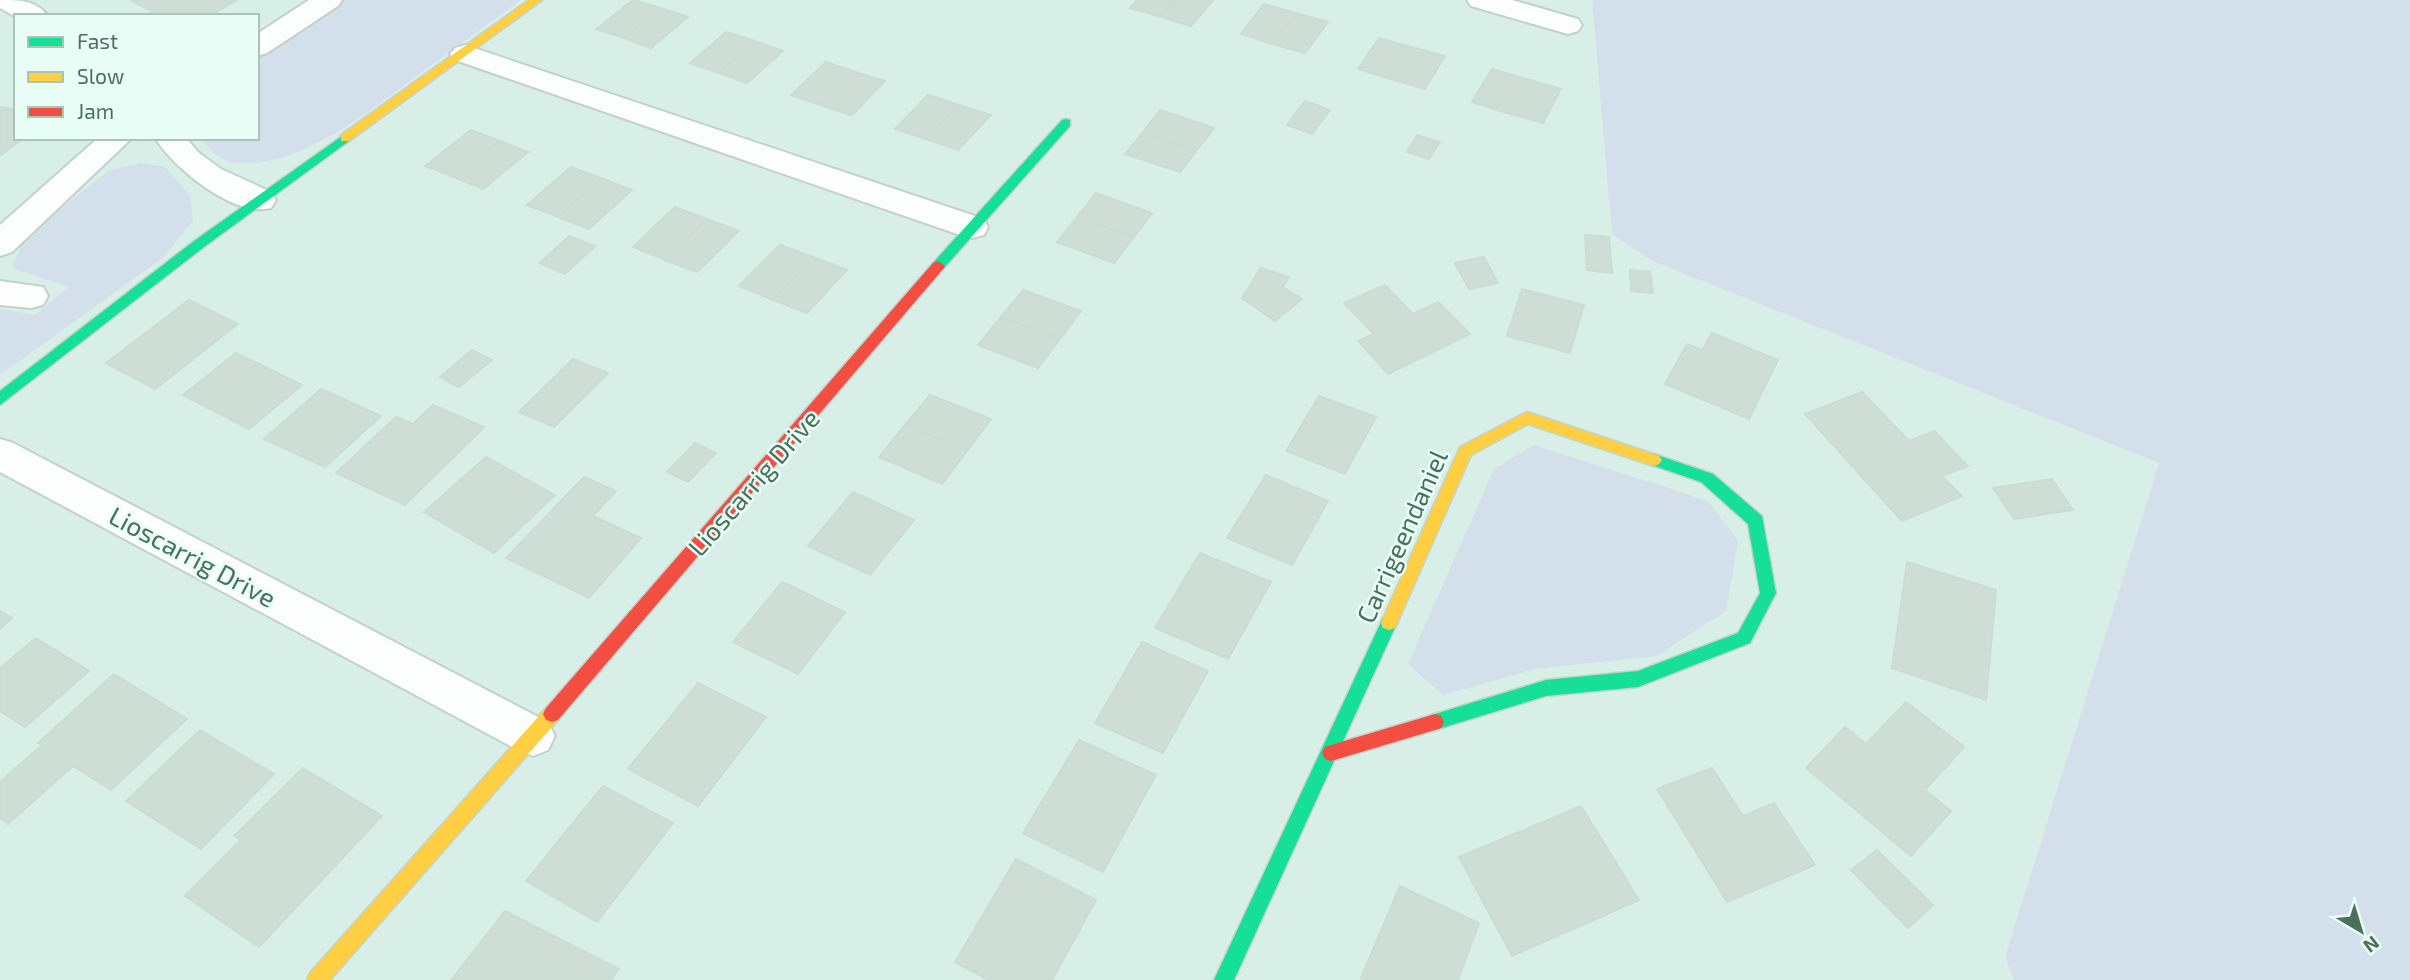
<svg xmlns="http://www.w3.org/2000/svg" width="2410" height="980" font-family="'Exo 2',sans-serif">
	<style>
		.residential { fill: #d8efe7; fill-rule: evenodd }
		.green { fill: #d3dfea }
		.building { fill: #ceded6; stroke: #caddd4; stroke-width: 2 }
		.lines { fill: none; stroke-linecap: round; stroke-linejoin: round }
		.street-casing { stroke: #c3d1cb; stroke-width: 4 }
		.fast-casing { stroke: #c5d2cc; stroke-width: 3 }
		.slow-casing { stroke: #c5d2cc; stroke-width: 3 }
		.jam-casing { stroke: #c5d2cc; stroke-width: 3 }
		.street { fill: #fcfdfd; fill-rule: evenodd }
		.fast { fill: #16e098; fill-rule: evenodd }
		.slow { fill: #ffcf43; fill-rule: evenodd }
		.jam { fill: #f24e42; fill-rule: evenodd }
		.labels { text-anchor: middle; dominant-baseline: central; stroke-width: 5; stroke-linejoin: round; paint-order: stroke }
		.street-label { font-size: 26px; fill: #4a705a; stroke: #e8fef6 }
	</style>
	<rect width="100%" height="100%" fill="#e8f4f0"/>
	<!-- residential -->
	<path class="residential" d="M0 0H1592L1612 234 1652 261 2159 463 2005 957 2014 980H0ZM16 16H257V138H16Z"/>
	<!-- green -->
	<path class="green" d="M345 0H521C488 24 455 48 422 72 373 108 303 167 239 163 221 162 211 151 200 138H257V59Z
		M1592 0H2410V980H2014L2005 957 2159 463 1652 261 1612 234Z
		M140 163 165 167 190 196 193 220 164 257 0 375V309L35 315 69 287 12 268 24 238 108 171Z
		M1534 445 1708 501 1738 541 1726 611 1656 656 1535 669 1443 695 1408 664 1494 469Z"/>
	<!-- building -->
	<path class="building" d="M135 0H237L210 16H143L152 11 132 1Z
		M633 0 661 8 624 38 596 29Z
		M1137 0H1175L1161 17 1130 8Z
		M1175 0H1213L1191 26 1161 17Z
		M1264 4 1296 13 1273 44 1241 34Z
		M661 8 688 17 651 48 624 38Z
		M1296 13 1328 22 1305 53 1273 44Z
		M726 32 755 41 719 73 690 63Z
		M1379 38 1412 47 1391 79 1358 69Z
		M755 41 783 51 747 83 719 73Z
		M1412 47 1445 56 1425 89 1391 79Z
		M826 62 855 72 821 105 791 95Z
		M1492 69 1526 79 1507 113 1472 102Z
		M855 72 885 81 852 115 821 105Z
		M1526 79 1561 89 1543 123 1507 113Z
		M928 95 959 105 926 139 895 129Z
		M1305 101 1330 110 1312 134 1287 125Z
		M959 105 991 115 958 150 926 139Z
		M2 107 16 110V138H23L0 156V109Z
		M1160 110 1214 128 1197 150 1143 132Z
		M471 130 500 141 454 177 425 166Z
		M1143 132 1197 150 1180 172 1125 154Z
		M1417 135 1440 142 1429 159 1407 152Z
		M500 141 528 152 483 189 454 177Z
		M571 167 601 178 558 217 527 205Z
		M601 178 632 190 589 229 558 217Z
		M1096 193 1152 213 1134 237 1077 217Z
		M675 207 707 219 665 260 633 247Z
		M1077 217 1134 237 1114 263 1057 242Z
		M707 219 739 231 697 272 665 260Z
		M1585 235 1609 237 1612 273 1587 270Z
		M569 236 595 246 565 274 540 263Z
		M780 245 813 257 773 300 739 286Z
		M813 257 847 270 807 313 773 300Z
		M1484 257 1498 283 1469 289 1455 263Z
		M1261 268 1289 277 1283 287 1302 299 1275 321 1242 298Z
		M1630 270 1650 272 1653 293 1631 291Z
		M1385 285 1413 314 1438 302 1470 334 1388 374 1358 341 1374 334 1344 303Z
		M1522 289 1584 305 1570 353 1507 336Z
		M1023 290 1081 311 1060 339 1001 317Z
		M189 300 238 324 155 389 106 363Z
		M1001 317 1060 339 1038 368 978 345Z
		M1712 333 1778 360 1749 419 1665 384 1687 344 1702 350Z
		M472 350 492 360 459 387 440 377Z
		M236 353 302 385 249 429 183 395Z
		M573 359 608 373 554 427 519 412Z
		M321 389 381 416 325 467 264 439Z
		M1862 392 1909 441 1934 431 1968 466 1942 476 1962 496 1902 521 1805 414Z
		M930 395 991 419 967 451 905 425Z
		M1319 396 1376 417 1345 474 1286 451Z
		M433 405 484 427 405 505 336 473 396 417 413 424Z
		M905 425 967 451 942 484 879 457Z
		M695 443 716 453 688 482 667 472Z
		M486 457 555 495 494 553 424 512Z
		M1266 475 1328 501 1292 565 1227 538Z
		M584 477 616 491 593 516 641 538 589 598 506 558Z
		M2052 479 2073 510 2014 519 1993 488Z
		M853 492 914 520 870 575 808 546Z
		M1200 553 1271 582 1228 659 1155 628Z
		M1907 562 1996 590 1986 700 1892 668Z
		M782 582 845 612 798 674 733 642Z
		M0 611 12 618 0 629Z
		M36 638 89 671 25 727 0 711V668Z
		M1142 642 1208 671 1163 753 1095 723Z
		M114 674 187 719 111 790 73 766 8 824 0 818V782L42 745 38 743Z
		M698 683 766 717 698 806 628 769Z
		M1906 702 1964 747 1925 790 1951 811 1911 856 1806 768 1845 727 1866 744Z
		M200 730 274 774 201 849 126 801Z
		M1079 740 1156 775 1103 872 1023 833Z
		M303 768 382 816 259 947 185 896 241 840 234 836Z
		M1712 768 1743 816 1774 803 1815 865 1727 902 1657 789Z
		M603 786 673 823 597 922 526 881Z
		M1581 806 1639 900 1512 956 1459 857Z
		M1877 850 1933 905 1908 928 1851 870Z
		M1016 859 1096 900 1052 980H988L955 962Z
		M1400 886 1479 923 1458 980H1366L1361 978Z
		M505 911 619 969 611 980 452 979Z"/>
	<g class="lines">
		<defs>
			<path id="street" d="M0 0C19 0 36 0 48 16L16 17 0 8Z
				M309 0H342L338 6 267 53 257 56V34Z
				M1467 0H1512L1578 19 1582 25 1578 31 1568 34 1471 6Z
				M465 45 984 219 988 227 984 235 972 238 960 235 455 60 450 54 455 48Z
				M98 138H132L12 252 0 256V225Z
				M155 138H186L199 153 221 169 271 192 276 200 271 208C234 218 174 168 155 138Z
				M0 281 43 287 48 296 43 305 31 308 0 305Z
				M0 439 13 443 548 722 555 736 548 750 533 756 518 750 0 472Z"/>
			<path id="fast" d="M1066 119 1070 120V126L943 269H933L931 266 933 263 1062 120Z
				M345 134 351 138 349 141 204 247 0 405V391L194 241Z
				M1654 454 1713 474 1762 516 1776 593 1750 643 1638 687 1546 696 1435 730 1429 728 1426 722 1429 716 1435 714 1546 680 1638 671 1738 633 1760 593 1748 524 1701 482 1649 464 1646 460 1649 456Z
				M1389 616 1395 618 1397 623 1234 980H1214L1383 618Z"/>
			<path id="slow" d="M529 0H542L349 141H341V135Z
				M1527 412 1659 456 1662 460 1659 464 1654 466 1528 424 1471 455 1395 628 1389 630 1383 628 1381 623 1460 447Z
				M552 706 558 708 561 714 558 720 330 980H307L310 973 546 708Z"/>
			<path id="jam" d="M938 261 945 266 943 269 558 720 552 722 546 720 543 714 546 708 933 263Z
				M1435 714 1441 716 1444 722 1441 728 1435 730 1331 761 1325 759 1322 753 1325 747 1331 745Z"/>
		</defs>
		<!-- street casing -->
		<use href="#street" class="street-casing"/>
		<!-- fast casing -->
		<use href="#fast" class="fast-casing"/>
		<!-- slow casing -->
		<use href="#slow" class="slow-casing"/>
		<!-- jam casing -->
		<use href="#jam" class="jam-casing"/>
		<!-- street -->
		<use href="#street" class="street"/>
		<!-- fast -->
		<use href="#fast" class="fast"/>
		<!-- slow -->
		<use href="#slow" class="slow"/>
		<!-- jam -->
		<use href="#jam" class="jam"/>
	</g>
	<g class="labels">
		<!-- street labels -->
		<g class="street-label">
			<text transform="translate(753 482) rotate(-49)">Lioscarrig Drive</text>
			<text transform="translate(1401 536) rotate(-66)">Carrigeendaniel</text>
			<text transform="translate(193 556) rotate(28)">Lioscarrig Drive</text>
		</g>
	</g>
	<!-- legend -->
	<rect x="14" y="14" width="245" height="126" fill="#e8fef6" stroke="#a9c5b8" stroke-width="2"/>
	<rect x="28" y="37" width="35" height="10" fill="#16e098" stroke="#a9c5b8" stroke-width="2"/>
	<text x="77" y="49" font-size="21" fill="#4a705a">Fast</text>
	<rect x="28" y="72" width="35" height="10" fill="#ffcf43" stroke="#a9c5b8" stroke-width="2"/>
	<text x="77" y="84" font-size="21" fill="#4a705a">Slow</text>
	<rect x="28" y="107" width="35" height="10" fill="#f24e42" stroke="#a9c5b8" stroke-width="2"/>
	<text x="77" y="119" font-size="21" fill="#4a705a">Jam</text>
	<!-- north arrow -->
	<g transform="translate(2361 931) rotate(142)" stroke="#e8fef6" stroke-width="5" paint-order="stroke">
	<path d="M0-5L12 26L0 18L-12 26Z" fill="#4a705a"/>
	<text y="-10" font-size="19" font-weight="bold" text-anchor="middle" fill="#4a705a">N</text>
	</g>
</svg>
